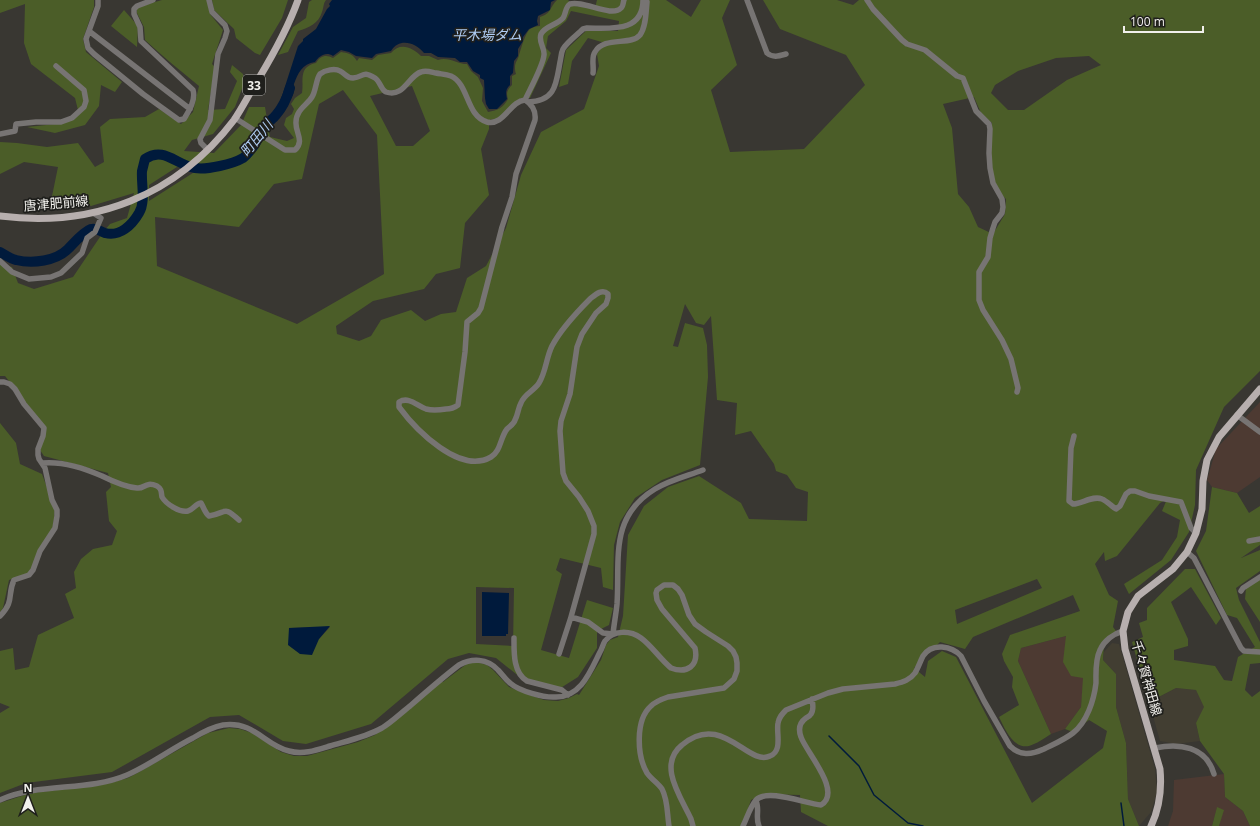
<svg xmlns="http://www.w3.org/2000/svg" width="1260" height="826" font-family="'Open Sans','Noto Sans JP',sans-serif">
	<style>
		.built { fill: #423e32 }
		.industrial { fill: #4d3a32 }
		.green { fill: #4b5d28; fill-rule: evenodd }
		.water { fill: #001a3c }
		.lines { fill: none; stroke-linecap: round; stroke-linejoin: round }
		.stream { stroke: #001a3c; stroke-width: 1.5 }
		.river { stroke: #001a3c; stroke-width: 10 }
		.minor { stroke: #777473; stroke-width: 5.5 }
		.major { stroke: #b7afae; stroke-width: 7 }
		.labels { text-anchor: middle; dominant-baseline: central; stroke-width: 3.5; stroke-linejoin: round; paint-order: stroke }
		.shield { fill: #1f1f1c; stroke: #b2b1ae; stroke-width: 1 }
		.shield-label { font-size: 12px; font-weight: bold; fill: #f1f0ec }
		.street-label { font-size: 13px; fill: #f1f0ec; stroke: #1f1f1c }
		.water-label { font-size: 14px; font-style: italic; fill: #aecbf1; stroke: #1f1f1c }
	</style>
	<rect width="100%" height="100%" fill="#393732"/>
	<!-- built -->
	<path class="built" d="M1112 643 1119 644 1155 769 1157 792 1151 812 1139 826 1128 799 1126 743 1116 707V674L1103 660 1104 652Z
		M1176 688 1196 690 1205 707 1196 723 1200 741 1176 744 1160 741 1149 702Z"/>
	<!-- industrial -->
	<path class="industrial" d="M1260 402V477L1237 493 1212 487 1207 480 1216 449Z
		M1066 636 1084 678 1081 707 1065 729 1051 734 1018 661 1021 648Z
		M1224 774 1225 797 1243 811 1250 826H1219L1223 810 1217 808 1212 826H1168L1173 811 1174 780Z"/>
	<!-- green -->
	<path class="green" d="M0 0H94V7L83 39 86 52 122 82 115 92 101 85 99 106 85 125 55 133 27 127 65 123 78 110 75 98 31 64 24 43 25 4 0 13Z
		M162 0H207L210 14 223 30 212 64 215 67 208 110 225 109 237 81 230 72 232 65 243 74 244 84 235 107 213 134 192 140 184 151 214 153 241 125 249 107H265L270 137 287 141 294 138 284 125 286 118 292 114 294 109 291 104 295 98 302 93C304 80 298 67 316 63 320 56 326 54 333 58L341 52C348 53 353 54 357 61L359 58 372 60 378 55 391 53C400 42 412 47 421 56H429L438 60C448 56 457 64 467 64L471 71 478 77 483 88 482 101 488 112C498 110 503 108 508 99 506 93 507 90 512 85V76L516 74C515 72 515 69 515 67 515 62 518 60 519 55 521 49 525 33 530 29 533 27 537 26 540 26V17C552 13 549 8 557 0H568L574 6 595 8 597 0H666L691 17 701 0H730L722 18 737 65 711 90 730 152 804 149 865 85 846 55 780 29 763 0H837L853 5 859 0H1260V371L1224 407 1196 470 1195 505 1189 532 1171 560 1129 594 1124 584 1162 560 1177 537 1180 520 1162 511 1167 499 1160 503 1117 556 1105 561 1104 552 1095 564 1109 595 1118 601 1113 627 1116 631 1104 645 1103 660 1116 674V707L1126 743 1128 799 1139 826H828L801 812 800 795 764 794 751 800 742 826H0V803L31 793 100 785 114 782 128 778 141 771 208 733 229 728 240 729 252 733 281 752 294 756H307L358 742 375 735 440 682H443L468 663H480L487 665 493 670 509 687 524 693 544 700 558 701 569 698 577 694 579 695 601 660 606 645 610 640 618 637 623 616 628 535 644 506 668 487 699 476 741 503 749 519 807 521 808 492 796 488 787 475 776 471 774 464 751 431 735 435 737 403 717 400 711 316 704 325 696 323 685 304 673 346 678 347 685 323 703 328 707 345 708 377 700 465 662 480 635 498 620 522 614 545 613 590 603 587 601 568 560 558 556 570 562 574 541 650 569 658 587 600 613 608 609 625 597 631V648L578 677 559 689 526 682 496 658 469 653 448 659 371 724 306 744 283 741 239 715 210 717 112 772 26 783 0 793V713L10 707 0 703V651L13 648 15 670 29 667 38 635 74 618 65 594 76 588 74 572 81 559 93 549 112 545 117 531 109 521 106 492 111 487 108 473 44 456 40 450 42 423 5 376H0V264L12 267 18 283 34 289 73 277 104 231 110 224 127 218 134 193 91 206 72 198 51 201 58 167 24 162 0 174V142L17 143 47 147 78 143 95 167 104 162 100 127 110 119 145 117 159 109 181 124 193 112 199 86C181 71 162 56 145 40L144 27 137 13V7ZM571 11 619 21 618 31 587 30 566 50 559 87 568 84 572 61 588 38 605 43 597 54 599 66 584 109 541 132 521 175 506 228 486 266 467 278 456 312 441 314 425 321 411 310 381 320 371 336 359 341 337 334 336 326 373 301 424 289 436 274 460 268 465 223 489 195 481 149 489 129V120L499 118 521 98H530L551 53 546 48 548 36 566 21ZM1089 56 1101 65 1067 80 1024 110H1008L991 93 995 85 1018 71 1056 58ZM412 86 430 131 413 146H396L370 96ZM343 90 377 135 384 274 297 324 157 266 155 217 239 227 274 184 302 179 319 104ZM974 97 981 113 992 123 989 158 995 188 1006 199 1005 214 993 234 978 227 969 207 958 194 952 128 943 104ZM177 167 196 171 149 201V185ZM1037 579 1042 588 957 624 955 610ZM476 587 514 588 513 646 476 644ZM1073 595 1080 611 1010 635 1002 654 1004 661 1013 677 1012 687 1019 705 999 717C1005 729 1013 749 1029 746 1036 744 1045 738 1051 734L1018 661 1021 648 1066 636 1063 662 1071 676 1083 678 1081 707 1065 729 1073 732 1089 720 1107 731 1103 748 1032 803 956 657 942 651 928 661 925 677 914 668 940 642 965 649 973 637ZM330 627 319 639 289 628Z
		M212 0H288L282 18 260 55 255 53 236 38 234 29 214 10Z
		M312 0H326C323 4 324 7 322 12 319 23 309 28 298 31L288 52 278 55 293 27 306 18 309 2Z
		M124 10 138 26 137 47 111 26Z
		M0 423 16 443 20 464 42 474 55 509 53 528 32 572 9 580 3 608 0 612Z
		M1212 487 1237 493 1249 513 1260 506V545L1241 558 1260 550V571L1236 588 1239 600 1260 642V663L1250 664 1245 690 1252 697 1260 691V826H1250L1243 811 1225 797 1224 774 1200 741 1196 723 1204 707 1196 690 1176 688 1149 702 1132 642 1143 637 1139 623 1147 620V608L1185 569H1195L1221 618 1216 625 1191 587 1171 602 1188 639V646L1174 650V660L1215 666 1224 680 1232 681 1238 657 1255 647 1237 618 1227 615 1196 551 1206 531Z
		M1260 578V622L1245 599 1246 588Z
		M1217 807 1224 810 1219 826H1212Z"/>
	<!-- water -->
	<path class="water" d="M332 0H555L551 2 550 10 538 16 537 21 538 25 529 29 523 37V41L518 49V56L514 61 513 73 510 76V85C505 90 506 93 507 99L497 109H489L486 104 485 98 484 80 480 78V75L473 71 467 62H460L455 58 438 57 431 53H424C415 42 399 38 391 51L376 54 372 58 356 56 349 52 341 50 333 56C326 51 319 56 315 62 302 64 298 73 294 84 292 92 297 94 287 101L283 98 280 102 298 46 303 41V39L316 29 327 9 330 6 329 4Z
		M482 592 509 593 508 634H506V636H482Z
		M330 626 319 639 312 655 300 654 288 645 289 628Z"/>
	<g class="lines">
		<!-- stream -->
		<path class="stream" d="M829 736 859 766 874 795 908 823 923 826
			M1121 803 1124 826"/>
		<!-- river -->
		<path class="river" d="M0 252C5 255 11 259 16 260 33 264 56 261 68 249 74 243 83 232 91 229 97 227 100 232 105 233 120 237 132 225 139 213 146 201 141 184 142 171 143 167 144 163 145 159 164 146 176 165 195 168 207 170 233 164 243 158 246 156 250 151 253 147 258 141 260 132 265 126 268 122 273 119 276 115 283 107 287 98 290 88"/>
		<!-- minor -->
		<path class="minor" d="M98 0V6L86 39 88 48 94 54 143 94 179 120 184 119C189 111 196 100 193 90L141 41 140 27 134 14V9L137 6 153 0
			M747 0 767 53C773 58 779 56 786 54
			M867 0 873 9 902 40 907 44 925 50 957 76 963 78 976 111 989 124 990 129 989 153 990 168 993 183 1002 199 1003 207 1002 213 995 222 993 228 990 238 988 257 979 272V300L983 310 1002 340 1011 359 1018 388 1017 392
			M89 31 190 109
			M593 73C594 66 591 57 595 52 604 36 631 46 640 35 646 27 646 12 647 2
			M525 100C533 105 536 112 535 120L516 174 512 197 502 227 481 308 478 313 467 322 465 352 458 405C454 408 451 409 446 409 440 410 433 411 426 409 417 406 409 396 399 402V407C416 430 460 475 491 457 501 451 500 438 507 429 510 426 514 424 515 420 518 415 518 408 521 403 524 394 534 391 539 383 546 372 546 358 552 346 560 331 578 311 590 299 595 295 602 288 608 294V298L606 304 596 313 582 334 577 347 570 394 561 421 560 431 563 473 566 481 579 497 588 511 594 526V534L571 617 588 622 603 633 613 634
			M528 102C556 101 556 84 560 62 561 58 561 53 563 49 567 42 577 35 583 29L587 28C610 28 643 33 643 0
			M235 118 285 150H295C305 141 295 132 296 122 296 110 307 105 312 97 316 91 316 79 320 74 325 70 335 68 340 71 345 73 346 78 353 78 364 77 362 70 375 78 380 81 381 90 386 92 404 98 408 76 421 72 426 70 431 72 436 73 440 74 446 74 451 76 469 84 466 116 487 122 504 126 510 101 525 100 530 89 543 66 544 55 545 48 538 42 541 34 545 26 557 25 563 18 566 14 565 7 570 4 583 0 612 18 621 8 623 7 623 3 624 0
			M0 134 15 131 16 124 36 122H61L72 118 84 107 86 101 84 90 56 66
			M208 150 201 143 200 139 210 120 218 54 225 38 227 31 225 25 212 12 209 0
			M0 261 12 272 29 279 51 277 61 273 82 253 87 238 95 232 101 218 93 213
			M0 382H4L10 384 15 389 24 404 44 428 43 436 38 449V455L39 459 45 468 52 500 57 510V516L55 528 40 551 33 570 29 575 14 580C7 595 15 601 0 616
			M1237 415 1260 432
			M1074 436 1071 448 1069 501 1073 504C1082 504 1093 495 1102 499 1107 501 1111 506 1116 509L1120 506 1126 494 1130 491H1135L1149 496 1181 502 1191 528 1196 533
			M42 463C62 461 84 468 102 476 112 481 125 487 137 488 145 489 145 481 157 486 162 489 161 492 162 497 166 504 180 513 188 511 193 510 195 504 201 503 204 508 205 513 209 516 227 513 223 505 239 520
			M1249 541 1260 539
			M1187 552 1194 558 1241 648 1244 651 1260 652
			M1241 591 1243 588 1260 577
			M613 634C614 624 616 614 617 604 620 559 609 517 655 489 670 480 687 476 703 470
			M514 638C514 652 513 673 527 681L562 690 568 695
			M559 654 571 617
			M1155 748C1179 743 1206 746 1214 774
			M0 800C40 782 87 792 127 775 150 765 171 749 193 738 203 732 212 727 223 725 255 721 264 745 289 751 303 755 317 750 330 746 347 741 366 737 382 728 392 722 401 713 410 706 426 692 442 678 459 665 472 658 487 658 498 670 502 674 505 679 510 683 519 691 544 698 556 697 581 697 590 672 600 652 602 649 603 644 605 641 613 630 630 630 641 638 652 646 660 659 671 668 687 674 699 666 695 648L662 609 657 600 656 593 657 590 664 585H673L678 589 682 595 689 615 695 624 706 632 728 646 733 651 736 657 737 663V671L734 679 724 688 668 697C662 699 656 701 651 706 635 720 637 756 647 773 651 779 658 783 662 789 668 800 667 814 669 826
			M756 801C760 809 755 818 759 826
			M693 826 691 819C681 797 657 765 682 745 722 711 748 767 770 756 783 751 776 733 778 723 779 717 782 714 786 710L828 693 843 689 895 684C903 682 910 680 915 673 918 668 920 662 923 656 932 642 952 646 961 656L984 701 1010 746C1020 756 1031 755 1044 749 1054 744 1064 740 1073 733 1087 722 1094 700 1096 683 1096 673 1095 660 1100 650 1104 641 1113 634 1123 631
			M743 826C747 818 750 807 756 800 768 788 806 804 821 805 843 792 806 752 801 737 798 729 799 723 806 718 808 717 810 716 811 714 814 710 813 704 812 699"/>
		<!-- major -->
		<path class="major" d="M0 216C94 228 176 196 234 120 243 107 250 92 259 78 274 53 288 28 298 0
			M1151 826C1160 807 1162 790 1160 769L1125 649 1123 631 1128 612 1138 596 1173 569 1187 552 1196 533 1202 509 1203 481 1207 460 1219 437 1260 389"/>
	</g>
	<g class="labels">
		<!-- shield labels -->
		<rect class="shield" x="243" y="75" width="22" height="20" rx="3"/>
		<g class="shield-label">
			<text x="254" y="85">33</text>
		</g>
		<!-- street labels -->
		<g class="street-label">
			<text transform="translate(56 203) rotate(-5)">唐津肥前線</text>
			<text transform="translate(1147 678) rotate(74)">千々賀神田線</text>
		</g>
		<!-- water labels -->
		<g class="water-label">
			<text x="487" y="34">平木場ダム</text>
			<text transform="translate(256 138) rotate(-51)">町田川</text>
		</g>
	</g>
	<!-- north arrow -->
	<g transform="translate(28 798)" stroke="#1f1f1c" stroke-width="3" paint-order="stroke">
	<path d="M0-3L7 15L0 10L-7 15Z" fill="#f1f0ec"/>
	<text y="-6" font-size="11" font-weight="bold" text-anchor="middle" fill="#f1f0ec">N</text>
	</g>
	<!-- scale -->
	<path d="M1124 26v6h79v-6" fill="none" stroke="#f1f0ec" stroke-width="2"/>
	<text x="1130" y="26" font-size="12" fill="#f1f0ec" stroke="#1f1f1c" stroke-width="3" paint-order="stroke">100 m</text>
</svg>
